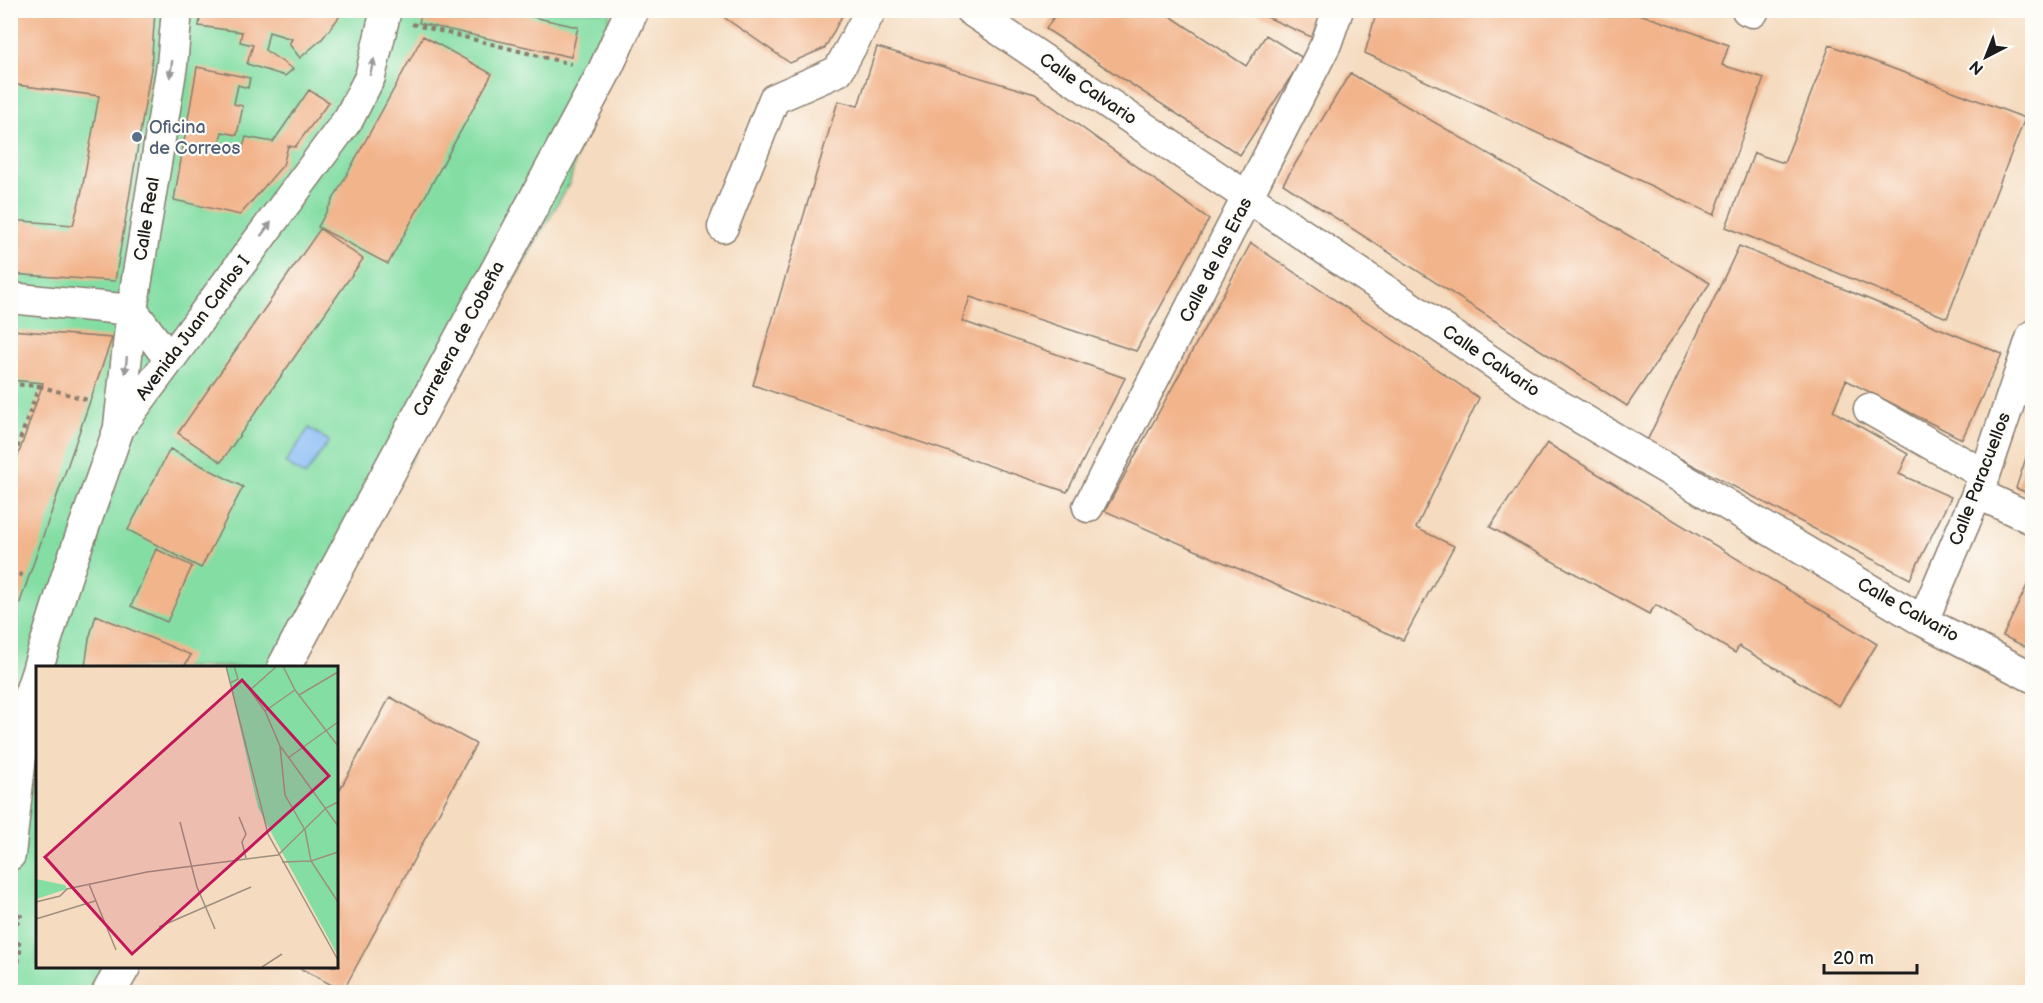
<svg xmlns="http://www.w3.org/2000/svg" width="2043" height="1003" font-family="'Balsamiq Sans',sans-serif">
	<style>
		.green { fill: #84dea4; stroke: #507d60; stroke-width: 1.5 }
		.water { fill: #87bcf6; stroke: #526c89; stroke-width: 1.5 }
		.building { fill: #f2b48b }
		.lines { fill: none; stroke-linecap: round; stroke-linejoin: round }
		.minor-casing { stroke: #887c6e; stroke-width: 33 }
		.tertiary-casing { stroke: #887c6e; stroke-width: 36 }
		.path { stroke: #887c6e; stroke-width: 4; stroke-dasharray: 4.5 4.5; stroke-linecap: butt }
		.minor { stroke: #fff; stroke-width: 30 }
		.tertiary { stroke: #fff; stroke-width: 33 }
		.oneway { fill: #999 }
		.service-dot { fill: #5c6f8a; stroke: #fdfcf7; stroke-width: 2 }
		.labels { text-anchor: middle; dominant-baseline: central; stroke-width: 4.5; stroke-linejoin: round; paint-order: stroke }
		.street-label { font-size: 18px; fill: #1c1c1c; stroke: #fdfcf7 }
		.service-label { font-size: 18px; fill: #4e5e75; stroke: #fdfcf7; text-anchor: start }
		.inset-road { fill: none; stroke: #9e8f7e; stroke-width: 1.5 }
		.view { fill: #c2185b; fill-opacity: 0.15; stroke: #c2185b; stroke-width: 3 }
		.inset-edge { fill: none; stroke: #1c1c1c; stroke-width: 3 }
	</style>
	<rect width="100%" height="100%" fill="#fdfcf7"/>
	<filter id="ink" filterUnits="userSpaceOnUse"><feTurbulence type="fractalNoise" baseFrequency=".0167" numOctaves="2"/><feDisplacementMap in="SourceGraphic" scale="12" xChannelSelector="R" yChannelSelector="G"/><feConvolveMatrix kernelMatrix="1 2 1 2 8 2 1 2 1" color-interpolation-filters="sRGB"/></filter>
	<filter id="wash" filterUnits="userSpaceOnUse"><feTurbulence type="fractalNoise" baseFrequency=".008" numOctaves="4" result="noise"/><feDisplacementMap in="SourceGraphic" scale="24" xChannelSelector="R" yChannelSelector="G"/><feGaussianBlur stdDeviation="1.35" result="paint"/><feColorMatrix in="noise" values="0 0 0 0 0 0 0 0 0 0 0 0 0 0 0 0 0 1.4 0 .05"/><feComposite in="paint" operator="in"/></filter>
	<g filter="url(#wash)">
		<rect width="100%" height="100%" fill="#f5dbbf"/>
		<!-- green -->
		<path class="green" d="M10 11H611L570 182 292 667H38V966H129L115 992H11Z"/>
		<!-- water -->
		<path class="water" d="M309 428 329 441 305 476 285 463Z"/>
		<g id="blocks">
			<!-- building -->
			<path class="building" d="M13 10H155L151 69 115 281 10 274V220L73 225 81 195 99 96 10 84V51L13 52Z
				M201 10H316L340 16 322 39 300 58 289 44 292 39 269 32 265 50 293 69 285 76 247 64 253 45 240 42 242 32 199 26Z
				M422 10H501L578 27 571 57 419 23Z
				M727 10H845L825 48 790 63 725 18Z
				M1058 10H1161L1246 66 1266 35 1303 58 1240 155 1046 29Z
				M1251 10H1325L1316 39Z
				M1377 10H1628L1729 45 1722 65 1764 78 1714 215 1365 53Z
				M423 36 492 74 388 264 318 227Z
				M1830 45 2025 118 1947 318 1726 227 1754 153 1784 163Z
				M877 47 1035 94 1209 219 1136 351 970 297 962 321 1125 378 1067 492 753 385 838 101 858 106Z
				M197 67 250 78 248 88 238 85 234 104 243 106 237 135 222 132 218 148 241 154 246 137 273 142 309 90 329 102 295 147 288 146 283 165 240 215 174 200Z
				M1350 73 1710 283 1627 406 1283 184Z
				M320 229 363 259 221 462 178 433Z
				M1251 243 1479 398 1416 528 1454 546 1403 640 1105 511Z
				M1739 246 2002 354 1962 439 1846 380 1833 411 1908 454 1899 474 1951 497 1910 579 1647 441Z
				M10 330 112 338 11 628 10 479 43 383 10 380Z
				M2032 440V495L2016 488Z
				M1547 443 1877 644 1839 706 1739 646 1735 653 1656 605 1649 614 1490 527Z
				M170 449 243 487 201 568 128 530Z
				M156 549 192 566 167 622 131 606Z
				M2032 575V650L2003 636Z
				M96 615 191 655 184 667H85L89 639Z
				M390 697 476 744 343 991 296 966H336V797Z"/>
		</g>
	</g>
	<g filter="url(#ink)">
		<use href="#blocks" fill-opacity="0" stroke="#887c6e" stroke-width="1.5"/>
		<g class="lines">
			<defs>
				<path id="minor" d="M970 10 1535 391 1923 621 2032 677
					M1747 10 1753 12
					M723 227 774 99 838 71 871 10
					M10 298 132 310 169 359
					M1869 409 1985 475
					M119 426 132 310 172 65 177 10
					M1977 493 2032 519
					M1088 507 1326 44 1338 10
					M1923 621 1985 475 2032 336
					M38 667 67 575 119 428 349 118 370 77 386 10
					M10 855 27 701 38 668"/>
				<path id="tertiary" d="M284 667 604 72 632 10
					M109 992 124 966"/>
			</defs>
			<!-- minor casing -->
			<use href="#minor" class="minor-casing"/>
			<!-- tertiary casing -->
			<use href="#tertiary" class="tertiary-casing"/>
			<!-- path -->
			<path class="path" d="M412 24 571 64
				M10 384 39 386 10 468
				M39 386 88 400
				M10 571 27 577
				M10 909 21 916 10 934
				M10 937 21 945 14 992"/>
			<!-- minor -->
			<use href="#minor" class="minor"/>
			<!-- tertiary -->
			<use href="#tertiary" class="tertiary"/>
		</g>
		<!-- one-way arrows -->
		<defs><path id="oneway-solid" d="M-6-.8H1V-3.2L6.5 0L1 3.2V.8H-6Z" transform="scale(1.5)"/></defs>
		<g class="oneway">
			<use href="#oneway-solid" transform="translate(372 67) rotate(-75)"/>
			<use href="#oneway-solid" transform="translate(171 69) rotate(98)"/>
			<use href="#oneway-solid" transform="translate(266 229) rotate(-53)"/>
			<use href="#oneway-solid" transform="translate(126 365) rotate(96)"/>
		</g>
	</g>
	<!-- markers -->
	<circle class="service-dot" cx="137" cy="137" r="6"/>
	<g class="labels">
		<!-- street labels -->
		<g class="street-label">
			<text transform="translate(1088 89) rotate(34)">Calle Calvario</text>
			<text transform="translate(147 219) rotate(-81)">Calle Real</text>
			<text transform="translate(1216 260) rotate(-63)">Calle de las Eras</text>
			<text transform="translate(193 328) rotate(-53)">Avenida Juan Carlos I</text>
			<text transform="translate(459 339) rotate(-62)">Carretera de Cobeña</text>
			<text transform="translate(1491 361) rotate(34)">Calle Calvario</text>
			<text transform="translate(1980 479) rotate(-69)">Calle Paracuellos</text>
			<text transform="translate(1908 610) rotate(29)">Calle Calvario</text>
		</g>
		<!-- service labels -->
		<g class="service-label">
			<text x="149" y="127">Oficina<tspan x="149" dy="21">de Correos</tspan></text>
		</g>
	</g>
	<!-- overview -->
	<g transform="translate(36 666)">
		<rect width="302" height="302" fill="#f5dbbf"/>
		<path d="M190 0H301V288L222 142ZM0 213 29 219 31 223 0 233Z" fill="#84dea4"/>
		<path class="inset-road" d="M190 0 232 168 302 294M241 0 214 24 229 45 244 80 249 129 269 164 275 195 302 236M247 0 259 24 302 80M194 17 202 13 198 0M263 29 302 6M229 45 259 24M245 81 302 160M252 92 302 56M203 151 210 168 206 176 210 192M144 156 161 221 179 263M246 196 275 195 302 186M53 218 80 284M0 236 24 230 31 223 111 206 242 189 290 142 302 136M0 253 59 235M123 261 215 221M226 301 246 288"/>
		<path class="view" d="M206 14 293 110 96 288 9 191Z"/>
		<rect width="302" height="302" class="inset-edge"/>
	</g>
	<!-- margin -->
	<rect width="2043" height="1003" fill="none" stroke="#fdfcf7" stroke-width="36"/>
	<!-- north arrow -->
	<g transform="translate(1986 57) rotate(222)" stroke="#fdfcf7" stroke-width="4.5" paint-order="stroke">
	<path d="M0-4.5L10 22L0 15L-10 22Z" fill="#1c1c1c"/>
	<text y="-9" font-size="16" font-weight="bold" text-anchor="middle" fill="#1c1c1c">N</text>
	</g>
	<!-- scale -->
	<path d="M1824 964v9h93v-9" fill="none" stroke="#1c1c1c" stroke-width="3"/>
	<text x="1833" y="964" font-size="18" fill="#1c1c1c" stroke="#fdfcf7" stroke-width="4.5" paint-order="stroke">20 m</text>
</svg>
